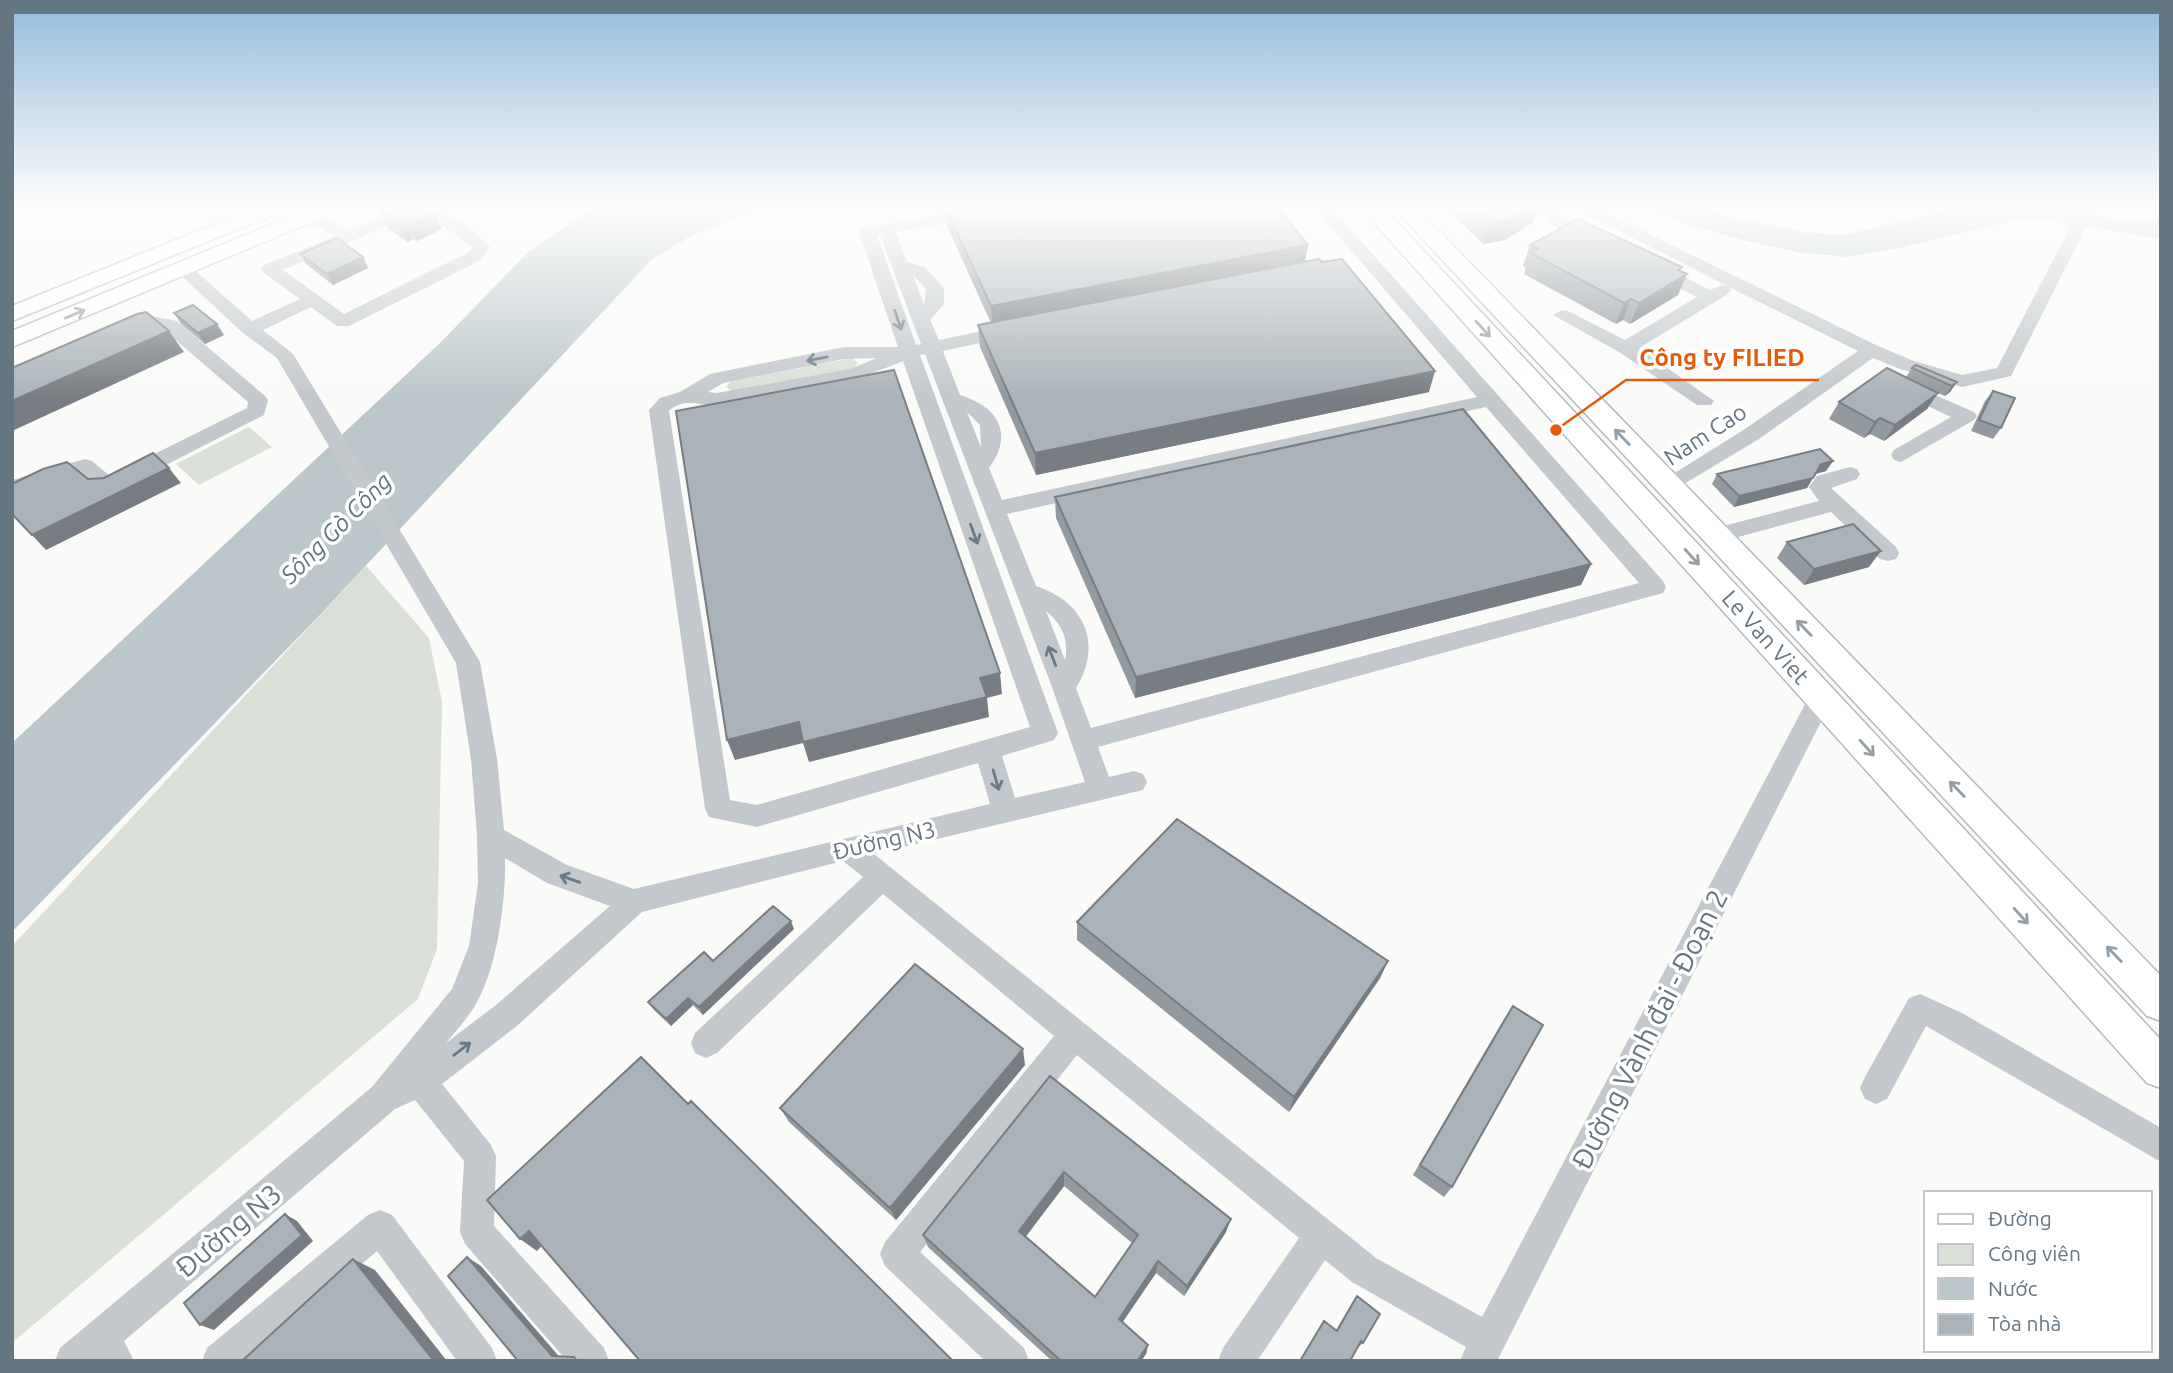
<svg xmlns="http://www.w3.org/2000/svg" width="2173" height="1373" font-family="Ubuntu,sans-serif">
	<style>
		.green { fill: #dadfd7 }
		.water { fill: #bbc7cb }
		.lines { fill: none; stroke-linecap: round; stroke-linejoin: round }
		.major-casing { stroke: #b5babe; stroke-width: 3 }
		.minor { fill: #c3c8cc; fill-rule: evenodd }
		.major { fill: #fff; fill-rule: evenodd }
		.wall { fill: #929a9f; fill-rule: evenodd }
		.shaded-wall { fill: #777d82 }
		.building { fill: #aab3b9; stroke: #777d82; stroke-width: 2; fill-rule: evenodd }
		.oneway { stroke: #939fa8 }
		.oneway2 { stroke: #6a7a87 }
		.labels { text-anchor: middle; dominant-baseline: central; stroke-width: 7; stroke-linejoin: round; paint-order: stroke }
		.street-label { font-size: 23px; fill: #657683; stroke: #fff }
		.water-label { font-size: 24px; font-style: italic; fill: #60757c; stroke: #fff }
		.near-street-label { font-size: 28px; fill: #657683; stroke: #fff }
		.leader { fill: none; stroke: #e8590c; stroke-width: 2.5 }
		.callout-dot { fill: #e8590c; stroke: #fff; stroke-width: 2.5 }
		.callout-label { font-size: 24px; text-anchor: middle; font-weight: bold; fill: #e8590c; stroke: #fff; stroke-width: 7; stroke-linejoin: round; paint-order: stroke }
	</style>
	<rect width="100%" height="100%" fill="#fafaf8"/>
	<!-- green -->
	<path class="green" d="M852 358 858 363 853 369 732 393 726 386 732 381Z
		M249 427 272 447 199 485 176 464Z
		M366 566 429 638 442 702 437 949 418 999 12 1343V946Z"/>
	<!-- water -->
	<path class="water" d="M597 206H767L694 234 651 260 317 618 12 932V743L440 343 529 251Z
		M1645 206H1697L1723 215 1803 232 1844 235 1964 206H2053L2114 219H2161V239L2043 219 2017 220 1899 248 1847 257 1803 253 1751 242 1681 223Z"/>
	<g class="lines">
		<defs>
			<path id="major" d="M260 206H289L285 210 12 321V306Z
				M316 206H345L341 210 12 347V331Z
				M1359 206H1382L2161 1040V1088L2147 1083Z
				M1392 206H1415L2161 976V1021L2147 1016Z"/>
		</defs>
		<!-- major casing -->
		<use href="#major" class="major-casing"/>
		<!-- minor -->
		<path class="minor" d="M408 206H433L469 227 490 247 481 260 349 326H337L311 307 263 330 293 354 480 662 497 759 504 830 567 865 634 889 990 804 978 763 757 827 709 817 705 809 649 410 660 398 680 392 710 374 844 347H898L859 232 861 228 996 206H1034L1026 211 896 232 907 262 925 267 944 288V304L930 320 939 340 1010 325 1019 331 1017 335 943 351 960 395C999 407 1014 434 989 468L1002 500 1477 397 1313 206H1330L1663 581 1666 587 1663 593 1098 747 1109 777 1134 771 1143 774 1147 782 1143 790 874 854 1376 1258 1482 1317 1812 691 1821 688 1830 691 1833 698 1497 1361H1460L1466 1347 1352 1282 1325 1260 1257 1361H1218L1223 1348 1299 1238 1077 1055 920 1252 1024 1348 1029 1361H985L885 1266 880 1254 885 1242 1054 1036 883 894 717 1053 706 1058 695 1053 691 1043 695 1033 863 877 843 861 642 912 518 1025 442 1084 491 1145 496 1156 494 1226 604 1348 609 1361H567L465 1244 460 1232 464 1161 415 1100 395 1109 124 1341 134 1361H55L60 1348 372 1087 452 989 469 946 478 883 477 836 471 759 456 663 277 358 243 333 174 269 177 265H189L252 321 300 299 264 273 261 269 264 265 335 236 304 220 302 216 304 212H316L349 230ZM421 212 457 235 472 248 469 252 344 314 283 270ZM877 235H880L921 344 916 345ZM913 275 926 289 924 305ZM925 354 1052 687 1085 782 1015 798 1002 756 1054 740 1058 733 920 355ZM877 358 850 369 717 393 708 392 723 383 844 359ZM903 361 1030 727 757 805 730 800 669 411C684 396 702 407 720 405 782 397 846 385 903 361ZM1486 407 1639 583 1091 728 1076 688C1103 644 1085 602 1036 586L1007 514ZM967 412 980 425 981 447ZM1046 611C1062 624 1069 639 1065 660ZM505 858 547 883 610 906 496 1005 446 1043C455 1032 465 1021 473 1009 497 972 506 902 505 858Z
			M1532 206H1550L1570 221 1603 240 1595 245C1573 240 1546 224 1532 206Z
			M1571 206H1592L1878 346 1914 361 1962 375 1997 368 2064 239 2075 206H2091L2080 239 2011 376 1962 387 1900 369 1873 358 1759 439 1669 493 1662 491 1658 486 1662 481 1745 429 1858 351 1729 287 1731 290 1728 294 1639 348 1714 401 1711 405H1697L1619 352 1553 315 1562 310 1568 311 1625 340 1697 297 1647 272 1644 268 1647 264H1659L1710 290 1722 285 1727 286Z
			M152 316 177 321 265 396 268 400 264 415 115 491H101L81 474 12 494V480L85 459 92 461 110 476 247 408 248 402 164 330 154 328 128 338 119 332 121 328Z
			M1905 382 1974 412 1977 416 1974 420 1901 462 1894 460 1891 455 1894 450 1951 417 1898 392 1895 388 1898 384Z
			M1850 467 1857 469 1860 474 1857 479 1831 488 1896 547 1899 553 1896 559 1888 561 1880 559 1831 512 1716 543 1708 540 1705 535 1708 530 1819 501 1809 487 1817 476Z
			M1920 994 1962 1013 2161 1128V1162L1926 1026 1887 1099 1876 1104 1865 1099 1860 1088 1865 1077 1909 998Z
			M380 1210 392 1215 492 1348 497 1361H457L377 1251 248 1361H202L207 1348 368 1215Z"/>
		<!-- major -->
		<use href="#major" class="major"/>
	</g>
	<!-- wall -->
	<path class="wall" d="M938 206H1276L1308 245 1305 261 1429 392 1036 475 980 347 978 325 991 323 947 226 946 212H941Z
		M1444 206H1538L1533 222 1505 240 1483 244Z
		M381 213 442 229 417 241 413 239 408 242 388 229Z
		M1530 245 1680 271 1678 295 1630 324 1623 320 1616 324 1524 274 1526 268 1523 266Z
		M300 254 363 257 368 268 333 285 306 264Z
		M174 313 224 335 205 344 181 324Z
		M1912 368 1957 382 1950 392 1945 396 1938 393 1927 409 1884 441 1870 434 1864 438 1829 419 1839 402 1906 377Z
		M1993 391 2001 428 1993 439 1971 431 1985 401Z
		M1833 461 1826 471 1815 474 1807 488 1734 507 1712 484 1717 474Z
		M1055 497 1591 564 1581 585 1135 698 1056 518Z
		M1787 542 1869 567 1804 585 1777 558Z
		M1077 922 1388 961 1380 978 1289 1112 1077 940Z
		M794 929 703 1015 693 1005 671 1026 654 1010 648 1002 713 961Z
		M1513 1006 1452 1187 1444 1197 1413 1175 1504 1019Z
		M1025 1065 896 1220 789 1122 780 1108Z
		M1050 1076 1226 1232 1184 1296 1156 1273 1122 1322 1148 1345 1146 1354 1141 1361H1052L928 1247 923 1235ZM1064 1186 1132 1243 1095 1297 1026 1236Z
		M1357 1296 1363 1343 1356 1349 1350 1361H1299L1324 1321 1336 1330 1352 1303Z"/>
	<!-- shaded-wall -->
	<path class="shaded-wall" d="M940 206H969H945L946 212H941Z
		M1532 206H1538L1533 222 1505 240 1483 244 1489 224Z
		M435 213 442 229 417 241 409 225Z
		M406 223 413 239 408 242 400 226Z
		M1308 245 1304 266 993 327 991 306Z
		M363 257 368 268 333 285 327 274Z
		M1682 267 1676 281 1687 274 1678 295 1630 324 1639 303Z
		M1631 299 1623 320 1616 324 1624 303Z
		M217 324 224 335 205 344 198 333Z
		M169 331 184 352 12 431V401Z
		M1435 371 1429 392 1036 475 1035 453Z
		M1957 382 1950 392 1945 396 1952 386Z
		M1938 393 1927 409 1884 441 1895 425Z
		M1880 418 1870 434 1864 438 1875 422Z
		M1833 461 1826 471 1815 474 1821 464Z
		M169 468 181 483 46 550 32 535Z
		M1813 478 1807 488 1734 507 1739 496Z
		M1881 551 1869 567 1804 585 1814 569Z
		M1591 564 1581 585 1135 698 1136 677Z
		M1000 673 1002 694 987 698 989 717 809 762 803 743 735 760 727 740Z
		M791 921 794 929 703 1015 699 1007Z
		M1388 961 1380 978 1289 1112 1294 1097Z
		M688 998 693 1005 671 1026 666 1019Z
		M1023 1049 1025 1065 896 1220 890 1208Z
		M1064 1172V1186L1021 1243 1019 1231Z
		M285 1214 297 1221 313 1241 214 1330 200 1325Z
		M1231 1219 1226 1232 1184 1296 1187 1286Z
		M529 1231 545 1242 537 1251 520 1239Z
		M467 1257 481 1266 563 1361 552 1356Z
		M353 1259 375 1270 447 1361H434Z
		M1158 1261 1156 1273 1118 1329 1119 1319Z
		M1148 1345 1146 1354 1141 1361H1137Z"/>
	<!-- building -->
	<path class="building" d="M402 206H423L435 213 409 225 406 223 400 226 381 213Z
		M945 206H1276L1308 245 991 306Z
		M1471 206H1532L1511 219 1489 224Z
		M1578 219 1682 267 1678 270 1687 274 1639 303 1631 299 1624 303 1531 253 1538 249 1530 245Z
		M337 238 363 257 327 274 300 254Z
		M1319 259 1322 262 1342 259 1435 371 1035 453 978 325Z
		M193 305 217 324 198 333 174 313Z
		M146 312 169 331 12 401V368L137 314Z
		M1916 365 1957 382 1952 386 1912 368Z
		M1887 368 1938 393 1895 425 1880 418 1875 422 1839 402Z
		M894 370 1000 673 980 678 987 697 803 742 799 722 727 740 676 411Z
		M1993 391 2015 398 2001 428 1979 420Z
		M1463 409 1591 564 1136 677 1055 497Z
		M1820 449 1833 461 1821 464 1813 478 1739 496 1717 474Z
		M153 453 169 468 32 535 12 514V484L43 469 67 462 88 479 104 478Z
		M1853 524 1881 551 1814 569 1787 542Z
		M1177 819 1388 961 1294 1097 1077 922Z
		M773 906 791 921 699 1007 688 998 666 1019 648 1002 704 952 713 961Z
		M915 964 1023 1049 890 1208 780 1108Z
		M1513 1006 1543 1025 1452 1187 1420 1165Z
		M641 1057 688 1104 691 1101 953 1361H640L529 1231 520 1239 487 1200Z
		M1050 1076 1231 1219 1187 1286 1158 1261 1119 1319 1148 1345 1137 1361H1061L923 1235ZM1064 1172 1138 1235 1095 1297 1019 1231Z
		M285 1214 302 1235 200 1325 184 1303Z
		M467 1257 552 1356 574 1357 577 1361H518L448 1276Z
		M353 1259 434 1361H242Z
		M1357 1296 1380 1314 1363 1343 1361 1341 1350 1361H1300L1324 1321 1337 1331Z"/>
	<!-- one-way arrows -->
	<defs><path id="oneway-shaft" d="M-6 0H5M1.5-3L5.5 0L1.5 3" fill="none" stroke-width="1.6" stroke-linecap="round" stroke-linejoin="round" transform="scale(1.75)"/></defs>
	<g class="oneway">
		<use href="#oneway-shaft" transform="translate(75 314) rotate(-23)"/>
		<use href="#oneway-shaft" transform="translate(1483 329) rotate(47)"/>
		<use href="#oneway-shaft" transform="translate(1622 437) rotate(-134)"/>
		<use href="#oneway-shaft" transform="translate(1692 557) rotate(48)"/>
		<use href="#oneway-shaft" transform="translate(1804 628) rotate(-134)"/>
		<use href="#oneway-shaft" transform="translate(1867 748) rotate(48)"/>
		<use href="#oneway-shaft" transform="translate(1957 789) rotate(-134)"/>
		<use href="#oneway-shaft" transform="translate(2021 916) rotate(48)"/>
		<use href="#oneway-shaft" transform="translate(2114 954) rotate(-134)"/>
	</g>
	<g class="oneway2">
		<use href="#oneway-shaft" transform="translate(898 320) rotate(71)"/>
		<use href="#oneway-shaft" transform="translate(817 359) rotate(169)"/>
		<use href="#oneway-shaft" transform="translate(974 534) rotate(70)"/>
		<use href="#oneway-shaft" transform="translate(1052 656) rotate(-111)"/>
		<use href="#oneway-shaft" transform="translate(996 780) rotate(74)"/>
		<use href="#oneway-shaft" transform="translate(570 879) rotate(-161)"/>
		<use href="#oneway-shaft" transform="translate(462 1049) rotate(-37)"/>
	</g>
	<!-- sky -->
	<linearGradient id="sky" x2="0" y2="1"><stop stop-color="#96bcdc"/><stop offset="0.52" stop-color="#fdfdfc"/><stop offset="1" stop-color="#fdfdfc" stop-opacity="0"/></linearGradient>
	<rect width="2173" height="398" fill="url(#sky)"/>
	<g class="labels">
		<!-- street labels -->
		<g class="street-label">
			<text transform="translate(1705 434) rotate(-33)">Nam Cao</text>
			<text transform="translate(1766 637) rotate(48)">Le Van Viet</text>
			<text transform="translate(884 840) rotate(-13)">Đường N3</text>
		</g>
		<!-- water labels -->
		<g class="water-label">
			<text transform="translate(336 528) rotate(-45)">Sông Gò Công</text>
		</g>
		<!-- near-street labels -->
		<g class="near-street-label">
			<text transform="translate(1649 1029) rotate(-63)">Đường Vành đai - Đoạn 2</text>
			<text transform="translate(228 1230) rotate(-40)">Đường N3</text>
		</g>
	</g>
	<!-- callouts -->
	<path class="leader" d="M1556 430L1626 380H1819"/>
	<circle class="callout-dot" cx="1556" cy="430" r="7"/>
	<g class="callout-label">
		<text x="1722" y="366">Công ty FILIED</text>
	</g>
	<!-- border -->
	<rect width="2173" height="1373" fill="none" stroke="#657683" stroke-width="28"/>
	<!-- legend -->
	<rect x="1924" y="1191" width="228" height="161" fill="#ffffff" stroke="#c1c8cd" stroke-width="2"/>
	<rect x="1938" y="1214" width="35" height="10" fill="#ffffff" stroke="#c1c8cd" stroke-width="2"/>
	<text x="1988" y="1226" font-size="21" fill="#657683">Đường</text>
	<rect x="1938" y="1244" width="35" height="21" fill="#dadfd7" stroke="#c1c8cd" stroke-width="2"/>
	<text x="1988" y="1261" font-size="21" fill="#657683">Công viên</text>
	<rect x="1938" y="1278" width="35" height="21" fill="#bbc7cb" stroke="#c1c8cd" stroke-width="2"/>
	<text x="1988" y="1296" font-size="21" fill="#657683">Nước</text>
	<rect x="1938" y="1314" width="35" height="21" fill="#aab3b9" stroke="#c1c8cd" stroke-width="2"/>
	<text x="1988" y="1331" font-size="21" fill="#657683">Tòa nhà</text>
</svg>
